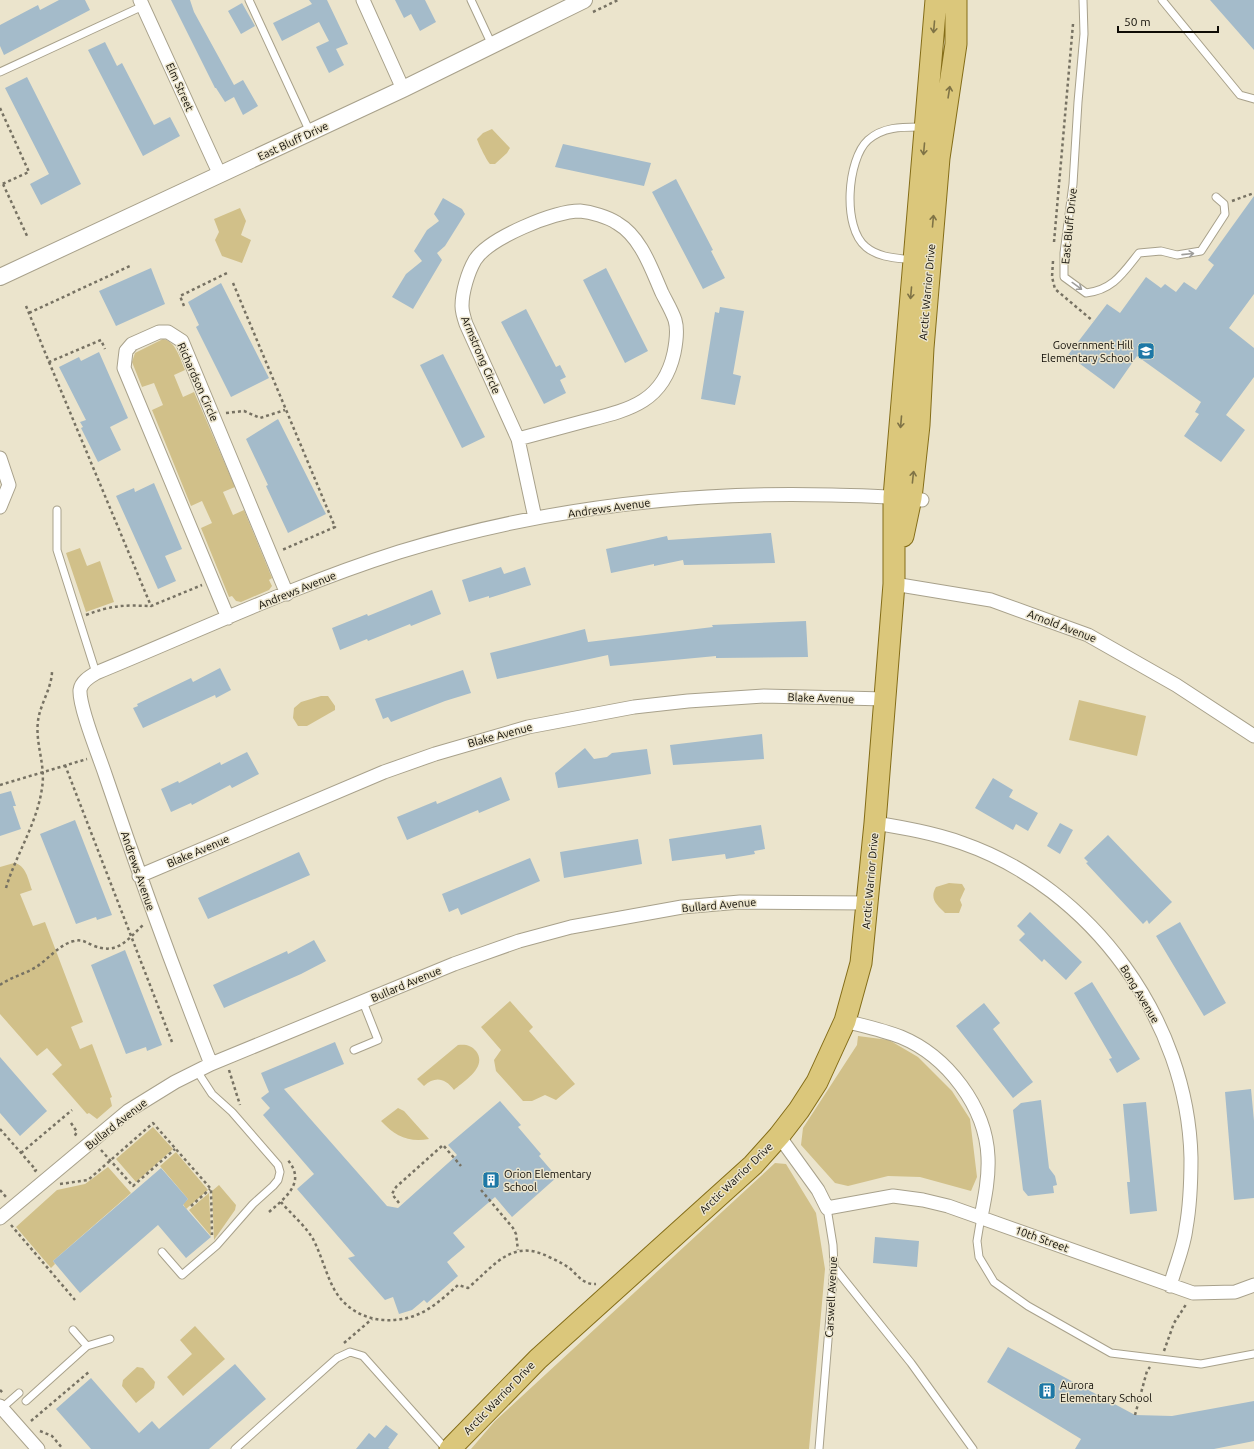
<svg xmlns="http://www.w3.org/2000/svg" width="1254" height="1449" font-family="Ubuntu,sans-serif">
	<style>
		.green { fill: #d1c089 }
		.building { fill: #a4bbca }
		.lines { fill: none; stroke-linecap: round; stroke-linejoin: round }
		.service-casing { stroke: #a8a18b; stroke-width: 9 }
		.minor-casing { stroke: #a8a18b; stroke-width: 15 }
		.tertiary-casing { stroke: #a8a18b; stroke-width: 18 }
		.primary-casing { stroke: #846d18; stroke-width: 23 }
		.path { stroke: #777263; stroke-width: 2.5; stroke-dasharray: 3 3; stroke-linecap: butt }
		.service { stroke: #fff; stroke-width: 7 }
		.minor { stroke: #fff; stroke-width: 13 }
		.tertiary { stroke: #fff; stroke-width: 16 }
		.primary { stroke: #dbc77b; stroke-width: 21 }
		.oneway { stroke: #7f7346 }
		.oneway2 { stroke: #9f9e9b }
		.labels { text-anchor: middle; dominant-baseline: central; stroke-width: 3; stroke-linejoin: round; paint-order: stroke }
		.street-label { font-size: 11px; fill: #0f0c05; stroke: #ebe4cc }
		.poi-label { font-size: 11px; fill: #0f0c05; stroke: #ebe4cc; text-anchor: start }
	</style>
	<rect width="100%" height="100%" fill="#ebe4cc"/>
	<!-- green -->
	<path class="green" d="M492 129 510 148 507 153 495 164H490C487 161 478 143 477 139L483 133Z
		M240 208 246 221 241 235 251 240 242 263 222 256 215 240 219 232 214 219Z
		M163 339C176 341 180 359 185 370L174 375 183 397 194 392 235 487 223 492 233 515 244 510 272 578 269 580 272 586 269 590 241 602 236 601 232 596 229 597 201 528 212 523 202 501 191 506 152 410 163 405 154 383 142 387 132 362 135 353Z
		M80 548 87 566 100 561 114 602 86 612 66 553Z
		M321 696H328L335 706V710L307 726H298L293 718 294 708 301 702Z
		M1079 700 1146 716 1137 756 1069 740Z
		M14 863C26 865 28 879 32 890L20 894 33 926 45 922 83 1022 71 1027 80 1049 92 1044 112 1097 110 1098 112 1106 97 1119 89 1113 87 1114 52 1074 62 1065 47 1048 37 1056 0 1014V867Z
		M949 883 962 884 965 889 960 900 962 905 959 913H945C937 905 929 899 936 887Z
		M510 1001 533 1027 529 1031 575 1084 556 1100 545 1095 532 1101H523L496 1071 494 1060 501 1050 481 1027Z
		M858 1036 889 1040 918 1057 952 1091 970 1119 977 1177 971 1191 920 1177 888 1176 848 1186 835 1183 801 1145 803 1128 857 1045Z
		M458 1045C465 1044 471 1045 476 1051 488 1067 464 1081 454 1090 445 1078 435 1076 424 1086L417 1079Z
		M398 1108 404 1111 429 1139C409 1143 395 1136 381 1121Z
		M153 1127 173 1149 136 1182 116 1159Z
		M176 1152 208 1190 186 1209 183 1204 188 1199 160 1166Z
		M775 1163 786 1164 816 1213 825 1269 809 1449H471L495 1421Z
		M108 1167 131 1193 53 1261 55 1264 51 1268 16 1227 57 1190 85 1184Z
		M219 1185 236 1205 235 1210 214 1240 212 1191Z
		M209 1193 211 1236 189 1210Z
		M195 1326 225 1359 183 1396 167 1377 192 1354 180 1340Z
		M137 1367 143 1368 155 1382 154 1388 136 1403 122 1386 123 1380Z"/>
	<!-- building -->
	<path class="building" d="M59 0H85L90 10 4 55 0 46V25L38 5 40 10Z
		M171 0H190L194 12 234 85 243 80 258 106 243 115 234 97 225 102 216 88H215Z
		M309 0H327L348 44 336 49 344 65 329 73 316 47 329 41 319 22 282 41 273 23 312 4Z
		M395 0H425L436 22 420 31 411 14 404 18Z
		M1210 0H1254V50Z
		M242 3 255 26 241 34 228 11Z
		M105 42 117 66 122 63 154 125 170 117 180 136 143 156 88 50Z
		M27 77 81 184 41 205 30 184 49 174 5 88Z
		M563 144 651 163 644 186 555 167Z
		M676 179 713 250 711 251 725 278 703 289 652 192Z
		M1254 196V294L1229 328 1254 348V377L1226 415 1245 430 1221 462 1184 436 1199 414 1195 412 1201 402 1137 356 1114 389 1068 355 1107 304 1120 313 1146 277 1161 288 1165 284 1176 292 1184 282 1196 290 1214 265 1208 260Z
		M443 198 462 209 465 214 445 246 437 253 442 260 413 309 392 297 406 274 422 261 414 251 427 230 439 221 434 214Z
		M151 268 165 304 116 326 99 291Z
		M606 268 648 351 625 363 583 280Z
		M221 283 269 378 231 397 196 327 199 325 188 302Z
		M720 307 744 311 733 374 741 376 735 405 701 399 715 312 719 313Z
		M526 309 556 367 560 365 566 377 560 380 566 393 544 404 501 322Z
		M99 352 128 418 110 427 121 450 98 462 81 428 83 427 80 422 86 420 59 367 79 357 81 361Z
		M443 354 485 437 462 448 420 365Z
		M278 419 326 514 288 533 266 486 268 485 246 439Z
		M154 483 182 549 165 556 176 581 158 589 116 496 134 488 135 492Z
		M771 533 775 563 684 565 683 560 654 566V564L611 573 606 549 667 536 668 540Z
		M501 567 504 574 525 567 531 585 489 598V596L469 602 462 580Z
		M432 590 441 614 411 626 410 624 368 641 367 639 340 650 332 628 367 614 368 616Z
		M806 621 808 657 716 658V656L610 666 608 655 497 679 490 653 585 629 588 642 713 627 712 625Z
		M220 668 231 690 216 698 215 695 143 728 133 708 138 706 137 704 191 678 193 682Z
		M463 670 471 693 445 701 391 722 388 717 383 719 375 699Z
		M762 734 764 759 673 765 670 745Z
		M585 748 594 759 607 757 612 753 647 749 651 774 558 788 555 773Z
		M247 752 259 774 232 788 230 785 192 805 191 803 171 812 161 789 178 781 179 783 220 762 221 765Z
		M501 777 510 800 479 813 478 810 407 840 397 817 436 801 437 804Z
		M993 778 1013 790 1009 797 1038 813 1028 831 1016 824 1013 830 975 808Z
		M11 791 16 806H13L21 829 0 836V794Z
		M75 820 112 915 97 920 96 917 76 924 40 834Z
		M1060 823 1073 830 1060 854 1047 846Z
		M761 825 765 849 754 851 755 854 726 859 725 854 672 861 669 839Z
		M1108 835 1172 902 1149 924 1147 920 1143 924 1086 863 1088 862 1084 858Z
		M638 839 642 864 564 878 560 852Z
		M299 852 310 875 208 919 198 898Z
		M530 858 540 881 461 915 458 908 449 912 442 894Z
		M1030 912 1082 962 1066 980 1044 959 1042 962 1019 940 1025 934 1017 926Z
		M1180 922 1226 1003 1204 1016 1156 936Z
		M314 940 326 961 301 974 224 1008 213 985 287 951 288 954Z
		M125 950 162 1045 147 1051 146 1047 126 1054 91 965Z
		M1092 982 1140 1059 1117 1073 1109 1059 1112 1058 1074 993Z
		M984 1003 1000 1023 993 1029 1033 1082 1013 1098 956 1026Z
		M335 1042 344 1064 284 1089 387 1206 398 1208 457 1155 448 1145 500 1101 521 1125 518 1127 541 1154 539 1156 557 1177 512 1217 495 1197 453 1233 465 1247 447 1262 458 1276 427 1303 424 1300 412 1310 399 1314 393 1297 385 1300 348 1258 355 1256 297 1189 314 1174 263 1115 270 1108 261 1098 269 1092 261 1073Z
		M0 1057 47 1111 20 1136 0 1113Z
		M1251 1089 1254 1121V1198L1234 1200 1225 1092Z
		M1041 1100 1049 1168 1055 1176 1057 1185 1053 1186 1054 1193 1028 1196 1023 1190 1013 1110 1021 1103Z
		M1146 1102 1157 1211 1130 1214 1127 1182H1130L1123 1104Z
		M161 1168 188 1199 183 1205 211 1237 186 1258 158 1225 80 1293 53 1261Z
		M875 1237 919 1241 917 1267 873 1263Z
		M1008 1347 1135 1415 1172 1416 1254 1401V1441L1214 1449H1075L1081 1439 987 1382Z
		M235 1364 266 1399 209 1449H91L56 1409 91 1378 139 1433 152 1421 159 1429Z
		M386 1425 398 1434 388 1448 390 1449H356L369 1433 375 1438Z"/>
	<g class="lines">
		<defs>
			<path id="service" d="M249 0 310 132
				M471 0 492 45
				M1083 0 1084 34 1078 102 1073 184 1064 253V277L1086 293C1113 290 1123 273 1139 253L1161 251 1177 255 1201 251 1225 214 1224 204 1216 197
				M1162 0 1240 95 1254 99
				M0 72 143 6
				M913 260C897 258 879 258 866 247 842 228 847 159 868 140 884 126 904 127 923 127
				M57 510V550L96 673
				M354 1050 378 1040 363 1002
				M981 1217 977 1241 979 1257 994 1282 1028 1306 1111 1353 1201 1364 1254 1354
				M162 1252 182 1275 217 1245 253 1204 273 1186 278 1180 280 1172 278 1165 232 1112 212 1094 197 1071
				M834 1267 911 1363 973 1449
				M73 1330 87 1346
				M26 1401 87 1346 110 1339
				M2 1408 19 1393
				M235 1449 337 1358 350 1352 363 1356 446 1449
				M819 1449 834 1267 833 1245 827 1208"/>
			<path id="minor" d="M140 0 220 175
				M363 0 403 89
				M518 439C540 433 562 427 585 421 628 410 663 403 674 353 676 343 678 330 675 320 672 311 666 301 662 293 651 268 641 237 617 223 608 217 591 212 580 211 554 211 489 238 475 260 468 272 462 292 462 306 462 312 464 318 466 324L518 439 535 518
				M0 458 9 485 0 507
				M894 584 991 600 1088 635 1176 685 1254 736
				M228 618 124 368 126 351 132 344 159 332H168L182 341 287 594
				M875 823C905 828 934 833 962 843 1092 888 1188 1021 1191 1158 1191 1180 1190 1206 1186 1228 1184 1247 1175 1267 1170 1286
				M139 876 384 772 435 754 528 727 634 707 688 701 764 696 885 699
				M845 1021C864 1026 883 1030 901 1037 947 1056 986 1107 988 1157 989 1177 985 1197 981 1217
				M211 1064C173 968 138 872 105 774 99 756 79 707 80 690 81 682 89 677 96 673 196 632 295 585 399 552 539 509 686 491 832 495 862 496 892 496 922 500
				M779 1136 818 1190 827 1208 893 1196 923 1200 948 1206 1193 1293 1235 1292 1254 1285
				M0 1218 128 1111 175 1082 211 1064 454 964 519 941 571 927 682 907 740 902 868 903
				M0 1406 38 1449"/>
			<path id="tertiary" d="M0 277 403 89 584 0"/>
			<path id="primary" d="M903 536 911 498 919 425 923 348 939 158 956 44V0
				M450 1449 538 1359 753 1165 779 1136 799 1110 817 1082 845 1021 861 963 875 823 894 584V497L936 0"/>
		</defs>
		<!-- service casing -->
		<use href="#service" class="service-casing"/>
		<!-- minor casing -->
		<use href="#minor" class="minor-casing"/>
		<!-- tertiary casing -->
		<use href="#tertiary" class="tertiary-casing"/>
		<!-- primary casing -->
		<use href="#primary" class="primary-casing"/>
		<!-- path -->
		<path class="path" d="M593 12 618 0
			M0 108 29 172 0 185
			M3 184 28 238
			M1232 201 1254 193
			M1054 242 1073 24
			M1053 261 1052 277 1055 289 1093 321
			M233 283 335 527 282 550
			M26 306 49 362 101 340 105 349
			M184 306 180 296 227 273
			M29 313 130 266
			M49 362 151 606 202 585
			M226 413 244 411 260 418 285 410
			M86 615C112 605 124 605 151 606
			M65 765 172 1042
			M0 785 87 759
			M6 888C16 854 37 824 42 788 46 765 35 744 38 721 40 704 52 688 52 671
			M0 985C11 977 25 974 36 967 49 959 58 945 74 941 81 939 86 942 92 945 117 956 127 940 144 924
			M229 1070 240 1105
			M71 1123 77 1132 74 1137
			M0 1129 36 1170 34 1172
			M101 1150 133 1186 175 1149
			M21 1153 72 1110
			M60 1184 88 1180 153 1123 211 1189 212 1235
			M0 1190 6 1197
			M481 1190 513 1228 516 1234 518 1250
			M281 1202C290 1213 308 1228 314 1241 322 1257 326 1274 334 1289 352 1322 394 1328 425 1311 437 1304 448 1294 458 1285L468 1288C495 1265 512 1238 549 1257 558 1261 566 1265 573 1271 579 1278 586 1285 596 1284
			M399 1203 392 1194 396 1187 443 1145 461 1166
			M191 1206 210 1189
			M269 1212C286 1197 307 1182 287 1159
			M11 1225 75 1300
			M344 1343 372 1319
			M1164 1351 1174 1323 1187 1303
			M0 1390 4 1394
			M1135 1415 1147 1371 1150 1367
			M31 1421 90 1371
			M40 1431 52 1436 63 1449"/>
		<!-- service -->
		<use href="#service" class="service"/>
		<!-- minor -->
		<use href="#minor" class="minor"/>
		<!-- tertiary -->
		<use href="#tertiary" class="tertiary"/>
		<!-- primary -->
		<use href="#primary" class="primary"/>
	</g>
	<!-- one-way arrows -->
	<defs><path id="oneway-shaft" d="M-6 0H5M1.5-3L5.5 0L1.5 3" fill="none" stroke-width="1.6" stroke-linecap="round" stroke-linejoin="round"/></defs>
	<g class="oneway">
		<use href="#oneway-shaft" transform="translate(934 27) rotate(95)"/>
		<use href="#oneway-shaft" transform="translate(949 92) rotate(-81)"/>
		<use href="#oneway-shaft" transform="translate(924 149) rotate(95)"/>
		<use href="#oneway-shaft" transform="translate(933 221) rotate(-85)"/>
		<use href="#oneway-shaft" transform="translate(911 293) rotate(95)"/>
		<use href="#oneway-shaft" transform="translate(901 422) rotate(95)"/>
		<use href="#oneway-shaft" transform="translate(913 477) rotate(-84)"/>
	</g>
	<g class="oneway2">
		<use href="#oneway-shaft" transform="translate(1188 254) rotate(-6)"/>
		<use href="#oneway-shaft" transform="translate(1077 286) rotate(36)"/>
	</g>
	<!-- icons -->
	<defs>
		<symbol id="school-square" viewBox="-11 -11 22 22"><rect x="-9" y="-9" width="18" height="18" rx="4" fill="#1d78a6" stroke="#ebe4cc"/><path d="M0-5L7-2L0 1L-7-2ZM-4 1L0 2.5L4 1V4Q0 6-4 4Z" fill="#fff"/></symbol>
		<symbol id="building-square" viewBox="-11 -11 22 22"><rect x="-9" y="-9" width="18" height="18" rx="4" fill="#1d78a6" stroke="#ebe4cc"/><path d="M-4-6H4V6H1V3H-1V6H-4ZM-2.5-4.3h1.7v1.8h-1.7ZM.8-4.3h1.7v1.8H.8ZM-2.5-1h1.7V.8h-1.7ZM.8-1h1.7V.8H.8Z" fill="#fff"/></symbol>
	</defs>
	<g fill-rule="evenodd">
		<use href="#school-square" x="1136" y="341" width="20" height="20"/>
		<use href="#building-square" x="481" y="1170" width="20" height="20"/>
		<use href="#building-square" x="1037" y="1381" width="20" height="20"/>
	</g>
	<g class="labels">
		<!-- street labels -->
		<g class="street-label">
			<text transform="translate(180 87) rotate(66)">Elm Street</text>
			<text transform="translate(293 141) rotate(-25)">East Bluff Drive</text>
			<text transform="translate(1069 226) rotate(-84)">East Bluff Drive</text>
			<text transform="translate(927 292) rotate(-85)">Arctic Warrior Drive</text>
			<text transform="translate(481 355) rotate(67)">Armstrong Circle</text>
			<text transform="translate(198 382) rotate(66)">Richardson Circle</text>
			<text transform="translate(609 508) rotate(-8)">Andrews Avenue</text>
			<text transform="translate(297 590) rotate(-22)">Andrews Avenue</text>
			<text transform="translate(1062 626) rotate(21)">Arnold Avenue</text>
			<text transform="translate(821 698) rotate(2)">Blake Avenue</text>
			<text transform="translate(500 735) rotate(-15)">Blake Avenue</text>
			<text transform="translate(198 851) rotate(-23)">Blake Avenue</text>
			<text transform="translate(138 871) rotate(71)">Andrews Avenue</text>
			<text transform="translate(870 881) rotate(-85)">Arctic Warrior Drive</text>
			<text transform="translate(719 905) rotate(-5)">Bullard Avenue</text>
			<text transform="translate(406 984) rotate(-23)">Bullard Avenue</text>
			<text transform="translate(1140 994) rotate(59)">Bong Avenue</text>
			<text transform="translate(116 1124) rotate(-38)">Bullard Avenue</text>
			<text transform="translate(736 1178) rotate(-44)">Arctic Warrior Drive</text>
			<text transform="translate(1042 1239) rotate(20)">10th Street</text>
			<text transform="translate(831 1297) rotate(-87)">Carswell Avenue</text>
			<text transform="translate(499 1398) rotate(-46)">Arctic Warrior Drive</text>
		</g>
		<!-- poi labels -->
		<g class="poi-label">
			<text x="1133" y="345" text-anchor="end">Government Hill<tspan x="1133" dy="13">Elementary School</tspan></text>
			<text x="504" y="1174">Orion Elementary<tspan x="504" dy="13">School</tspan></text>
			<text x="1060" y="1385">Aurora<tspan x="1060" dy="13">Elementary School</tspan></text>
		</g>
	</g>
	<!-- scale -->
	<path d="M1118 26v6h100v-6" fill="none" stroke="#0f0c05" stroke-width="2"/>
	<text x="1124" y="26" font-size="12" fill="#0f0c05" stroke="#ebe4cc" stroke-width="3" paint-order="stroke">50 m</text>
</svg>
